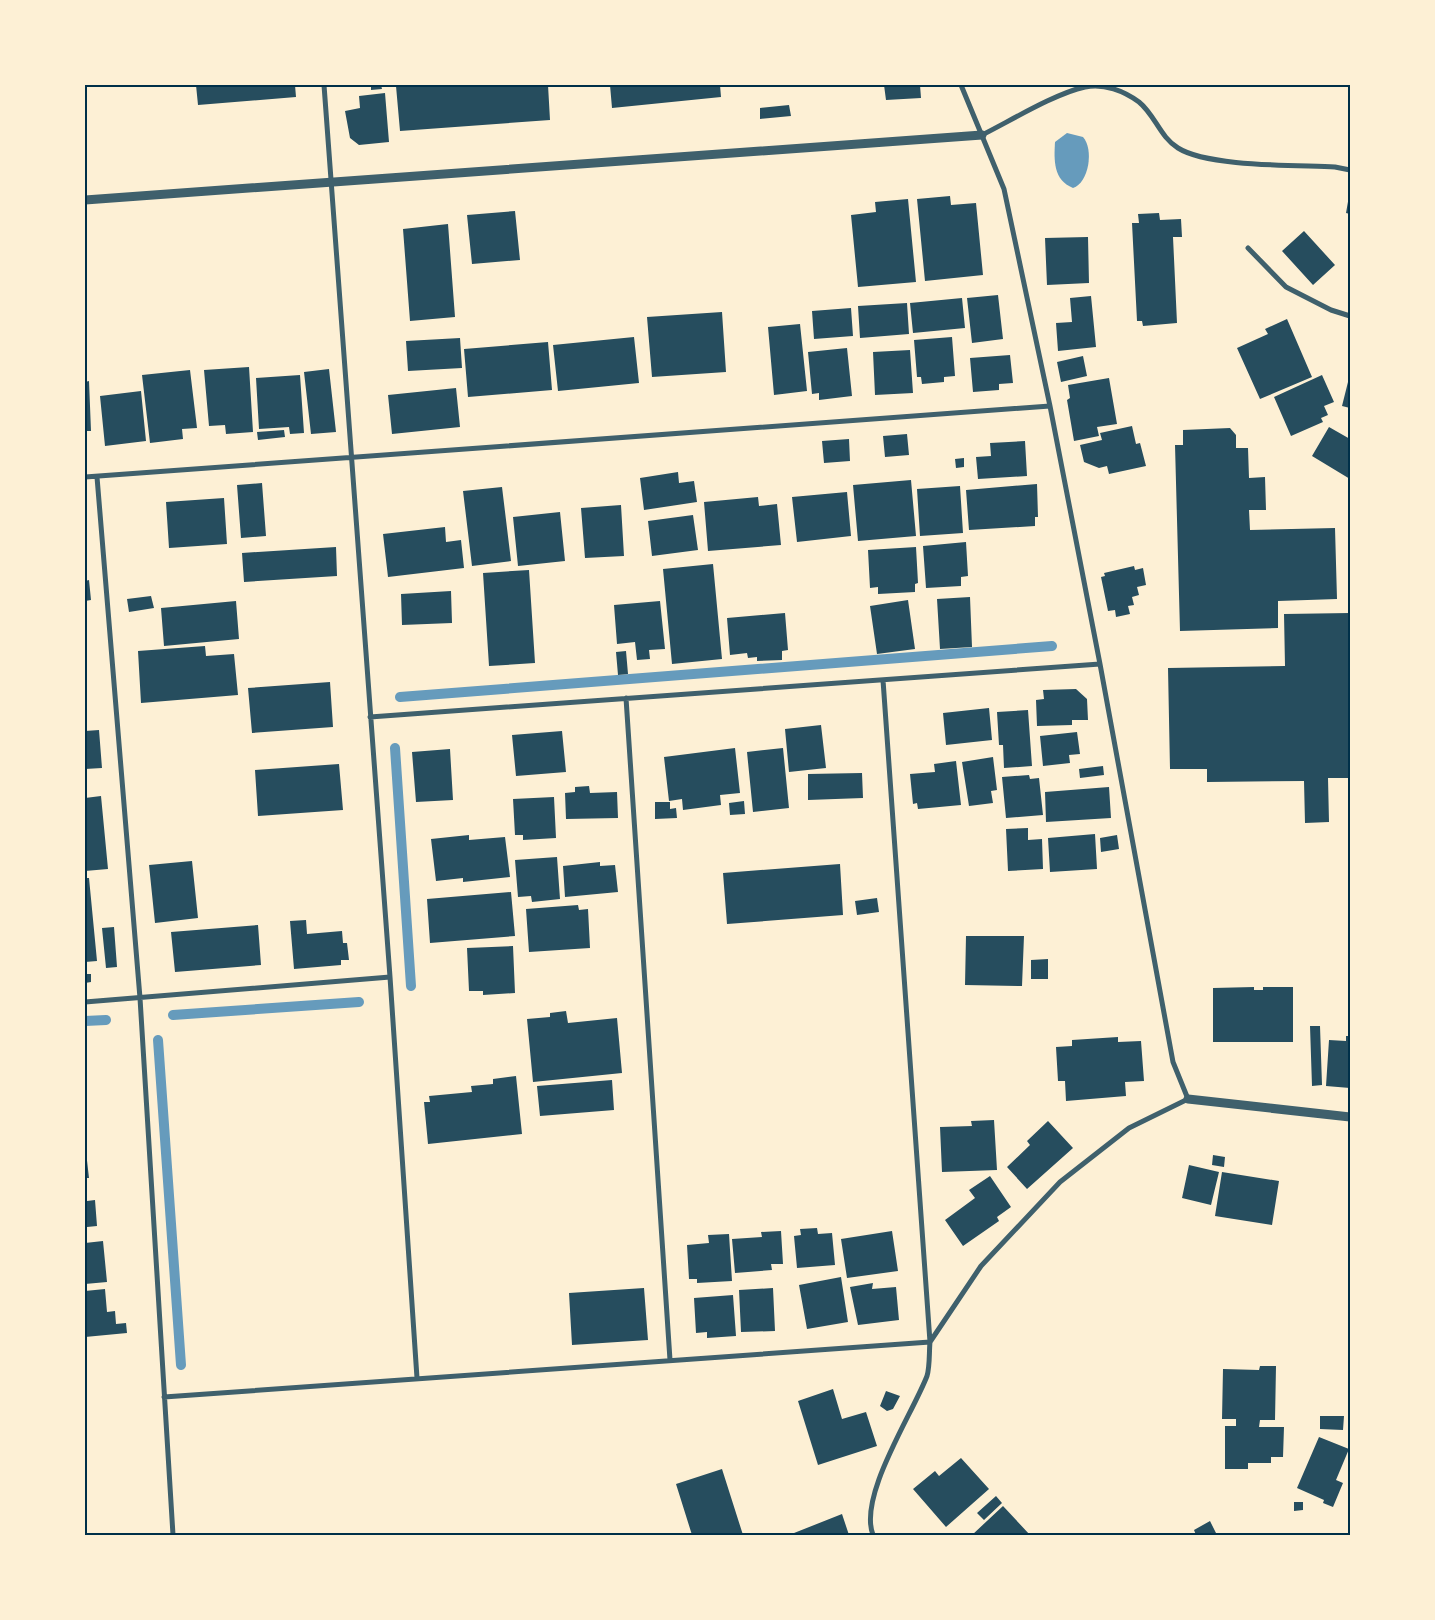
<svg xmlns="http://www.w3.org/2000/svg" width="1435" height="1620" font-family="'Golos Text',sans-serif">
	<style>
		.water { fill: #669bbc }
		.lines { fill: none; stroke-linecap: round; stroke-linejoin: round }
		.stream { stroke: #669bbc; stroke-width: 10 }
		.building { fill: #264d5e }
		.minor { stroke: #3f606c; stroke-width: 5 }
		.tertiary { stroke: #3f606c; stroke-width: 9 }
		.neatline { fill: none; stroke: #003049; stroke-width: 2 }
	</style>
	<rect width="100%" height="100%" fill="#fdf0d5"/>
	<!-- water -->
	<path class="water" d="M1067 133 1083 137C1094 149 1089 183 1073 188 1053 180 1054 160 1055 142Z"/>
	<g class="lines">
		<!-- stream -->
		<path class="stream" d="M400 697 1052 646
			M395 748 411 986
			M173 1015 359 1002
			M85 1021 106 1020
			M158 1040 181 1365"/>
	</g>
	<!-- building -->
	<path class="building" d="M196 85H295L296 97 198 105Z
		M371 85H381L382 89 371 90Z
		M409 85H548L550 120 400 131 396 86Z
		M610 85H720L721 97 612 108Z
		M884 85H920L921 98 886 100Z
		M385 93 389 142 359 145 350 138 345 111 360 108 359 96Z
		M789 105 791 116 760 119V108Z
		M950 196 951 205 976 203 983 275 925 281 917 199Z
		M1349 196H1350V214L1346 213Z
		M908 199 916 282 858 287 851 215 876 212 875 202Z
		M515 211 520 260 472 264 467 215Z
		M1159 213 1160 220 1181 219 1182 237H1173L1177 323 1143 326 1142 321H1137L1132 223H1139L1138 214Z
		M448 224 455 317 410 321 403 229Z
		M1304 231 1335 265 1313 285 1282 251Z
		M1088 237 1089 283 1047 285 1045 238Z
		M998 295 1003 339 972 343 967 298Z
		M1091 296 1096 347 1058 351 1056 323 1072 322 1070 298Z
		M962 298 965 328 913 333 910 303Z
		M907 303 909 334 860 338 858 306Z
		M851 308 853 336 814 339 812 311Z
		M722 312 726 372 652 377 647 317Z
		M1287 319 1312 377 1260 399 1237 348 1268 334 1265 329Z
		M800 324 807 391 774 395 768 327Z
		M634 337 639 383 558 391 553 345Z
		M952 337 955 376 944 377V382L922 384 921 377H917L914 340Z
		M460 338 462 368 408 371 406 341Z
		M548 342 552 390 468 397 464 349Z
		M847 348 852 396 819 400V393L812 394 808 352Z
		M910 350 913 393 875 395 873 352Z
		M1010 355 1013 383 999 384V390L973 392 970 358Z
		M1083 356 1087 376 1061 382 1057 362Z
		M249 367 253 432 226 434 225 425 209 426 204 370Z
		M329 369 336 432 311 434 304 372Z
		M190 370 197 428 182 429 183 439 150 443 142 375Z
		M300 375 304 433 290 434 289 427 259 429 256 378Z
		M1322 375 1334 402 1324 406 1328 415 1321 418 1323 422 1291 436 1274 397Z
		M1109 378 1117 424 1097 427 1099 436 1074 441 1067 400 1070 398 1068 385Z
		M1349 378H1350V408L1342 406Z
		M89 381 91 431H85V382Z
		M456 388 460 427 392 434 388 395Z
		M141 391 146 441 105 446 100 396Z
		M1132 426 1136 444 1140 443 1146 466 1109 474 1107 466 1099 468 1084 462 1080 445 1102 440 1100 433Z
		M1329 427 1350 439V479L1312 456Z
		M1230 428 1236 435V448H1248L1249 478 1265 477 1266 510H1249L1250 530 1335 528 1337 599 1278 601V628L1180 631 1175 445H1183V430Z
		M284 430 285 437 258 440 257 432Z
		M907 434 909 455 885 457 883 436Z
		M849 439 850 461 824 463 822 441Z
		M1025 441 1027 476 978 479 976 457 991 456 990 443Z
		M964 458V467L956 468 955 459Z
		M678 472 679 483 694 481 697 502 644 510 640 478Z
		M911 480 916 536 858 541 853 485Z
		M262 483 266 536 241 538 237 485Z
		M1037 484 1038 517H1035V526L969 530 966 490Z
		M960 486 963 533 920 536 917 489Z
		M502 487 511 561 472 566 463 491Z
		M847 492 851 536 797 542 792 497Z
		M758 497 759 506 777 504 781 545 708 551 704 502Z
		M224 498 227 544 169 548 166 502Z
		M621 505 624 556 585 558 581 508Z
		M560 512 565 561 518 566 513 517Z
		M693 515 698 550 652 556 648 521Z
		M445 527 446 542 461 540 464 568 388 577 383 534Z
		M966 542 968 576 961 577V586L926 588 923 546Z
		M336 547 337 576 244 582 242 553Z
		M916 547 918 583 915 584V592L878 594V587L870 588 868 550Z
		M713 564 722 659 672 664 663 569Z
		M1134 566 1135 570 1143 568 1146 585 1137 587 1139 595 1132 597 1134 605 1128 606 1130 614 1116 617 1115 610 1108 611 1101 577 1105 576 1104 573Z
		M529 570 535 663 489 666 483 573Z
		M89 580 91 600 85 601V581Z
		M451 591 452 623 402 625 401 594Z
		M151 596 154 608 129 612 127 599Z
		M970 597 972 647 940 649 937 599Z
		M908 600 915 649 877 654 870 606Z
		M236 601 239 639 164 646 161 608Z
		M660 601 665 649 649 650 650 659 637 660 635 642 617 644 614 605Z
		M785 613 788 650 782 651V660L757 661V657L748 658 747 653 730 655 727 618Z
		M1350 613V778H1328L1329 822 1305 823 1304 781 1207 782V769H1170L1168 668 1285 666 1284 614Z
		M205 646 206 656 234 654 238 695 141 703 138 651Z
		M626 651 628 674 618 675 616 652Z
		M330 682 333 727 252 733 248 688Z
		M1076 689 1087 699 1088 720H1072V725L1037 726 1036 700 1044 699 1043 690Z
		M989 708 992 740 946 745 943 713Z
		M1028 710 1032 766 1004 768 1003 745H999L997 712Z
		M821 725 826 768 789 772 785 729Z
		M99 730 102 768 85 769V731Z
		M562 731 566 772 516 776 512 735Z
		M1077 732 1080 754 1069 755 1070 763 1043 766 1040 736Z
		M735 748 740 793 720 795 721 805 683 810 682 799 669 801 664 757Z
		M783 748 789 808 753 812 747 752Z
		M450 749 453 800 416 802 412 752Z
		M993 757 997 790 991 791 993 803 969 806 962 762Z
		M956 761 961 805 918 809 917 803 913 804 910 774 935 772 934 764Z
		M339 764 343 810 258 816 255 770Z
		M1103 766 1104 775 1080 778 1079 769Z
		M862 773 863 798 808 800V774Z
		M1029 775 1030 779 1039 778 1043 815 1006 818 1002 777Z
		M589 786 590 793 617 792 618 818 566 819 565 793 575 792V787Z
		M1109 787 1111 818 1046 822 1045 792Z
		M101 796 108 869 85 871V798Z
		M554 797 556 838 523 840V835H515L513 799Z
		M744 801 745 814 730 815 729 803Z
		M655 802H670V809L676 808 677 818 655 819Z
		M1028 828V840L1042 839 1043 869 1008 871 1006 829Z
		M1095 834 1097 869 1050 872 1048 838Z
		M469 835V840L505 837 510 877 463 882V878L436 881 431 839Z
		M1117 835 1119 849 1101 852 1100 838Z
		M557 857 560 899 532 902 531 896 518 897 515 860Z
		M192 861 198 918 155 923 149 865Z
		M600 862V866L615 865 618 892 565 897 563 866Z
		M840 864 843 915 727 924 723 873Z
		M85 878H89L97 961 85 962Z
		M511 892 515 936 430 943 427 899Z
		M877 898 879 912 857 915 855 901Z
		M578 905 579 910 588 909 590 948 529 952 526 909Z
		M306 920 307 934 342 931 343 943H347L349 960H341V965L294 969 290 921Z
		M258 925 261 965 175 972 171 932Z
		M114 927 117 967 106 968 102 928Z
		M966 936H1024L1022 986 965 985Z
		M513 946 515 993 483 995V991H469L467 948Z
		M1048 959V979H1031V960Z
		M85 974H91V982L85 983Z
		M1254 987V990H1263V987H1293V1042H1213V988Z
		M566 1011 568 1023 617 1018 622 1073 533 1082 527 1019 550 1017V1013Z
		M1310 1026H1320L1322 1085 1312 1086Z
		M1346 1036H1350V1088L1326 1086 1329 1040 1346 1041Z
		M1118 1037V1042L1141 1041 1144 1081 1125 1082 1126 1096 1066 1101 1065 1081H1058L1056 1047 1072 1046V1040Z
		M516 1076 522 1134 428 1144 424 1102H430L429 1096 472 1092 471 1086 493 1084V1079Z
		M612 1080 614 1110 540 1116 537 1086Z
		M994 1120 997 1170 942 1172 940 1127 972 1126 971 1121Z
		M1048 1121 1073 1148 1027 1189 1007 1167 1030 1145 1027 1141Z
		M85 1143 89 1178H85Z
		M1213 1155 1225 1157 1224 1167 1212 1165Z
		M1189 1165 1219 1172 1211 1205 1182 1198Z
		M1222 1172 1279 1181 1272 1225 1215 1216Z
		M990 1176 1011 1207 997 1217 999 1221 963 1246 945 1220 975 1198 969 1190Z
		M85 1196 87 1201 95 1200 97 1226 87 1227 85 1232Z
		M817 1228 818 1234 832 1233 835 1265 797 1268 794 1236 801 1235 800 1229Z
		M781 1231 783 1264H771L772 1270 735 1273 732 1239 762 1237 761 1232Z
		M892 1231 898 1271 847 1278 841 1239Z
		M729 1234 732 1281 697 1283V1279H689L687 1245 709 1243 708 1235Z
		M103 1241 107 1282 85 1284V1243Z
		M841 1277 848 1322 807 1329 799 1285Z
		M873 1283 872 1289 896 1287 899 1320 858 1325 850 1287Z
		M644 1288 648 1340 572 1345 569 1293Z
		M773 1288 775 1331 741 1332 739 1290Z
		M105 1289 107 1312 115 1311 116 1324 126 1323 127 1333 85 1337V1291Z
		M733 1295 736 1336 707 1338V1332L696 1333 694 1298Z
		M1260 1366H1276L1275 1420H1260L1259 1427H1284L1283 1457H1271V1463H1248V1469H1225V1426H1236V1419H1222L1223 1369 1259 1370Z
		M833 1389 842 1419 866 1412 877 1446 818 1465 798 1401Z
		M886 1391 900 1396 893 1409 887 1411 880 1406Z
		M1320 1416H1344L1343 1430 1320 1429Z
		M1319 1437 1349 1449 1336 1480 1343 1483 1333 1507 1323 1503 1324 1500 1297 1488Z
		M961 1458 989 1489 946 1527 913 1489 935 1471 939 1476Z
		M722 1469 743 1535H692L676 1484Z
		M996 1496 1002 1503 984 1520 977 1513Z
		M1294 1502H1303V1510L1294 1511Z
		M1003 1506 1030 1535H972Z
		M842 1514 849 1535H789Z
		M1210 1521 1217 1535H1196L1194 1530Z"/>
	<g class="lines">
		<!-- minor -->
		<path class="minor" d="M324 85 390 977 417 1378
			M982 135C1010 121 1056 93 1085 87 1104 83 1124 91 1139 102 1155 115 1160 137 1178 148 1208 167 1296 165 1335 167L1350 170
			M1248 248 1286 287 1331 310 1350 316
			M85 477 1050 406
			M97 477 140 998 173 1535
			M626 698 670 1360
			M370 717 1100 664
			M85 1002 390 977
			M930 1342 981 1266 1060 1182 1129 1128 1188 1099 1173 1062 1100 664 1050 406 1004 189 961 85
			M164 1397 930 1342
			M873 1535C858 1496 912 1415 927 1376 930 1366 929 1352 930 1342L883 680"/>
		<!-- tertiary -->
		<path class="tertiary" d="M85 200 982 135
			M1188 1099 1350 1117"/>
	</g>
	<!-- border -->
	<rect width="1435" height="1620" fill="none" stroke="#fdf0d5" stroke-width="172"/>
	<rect x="86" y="86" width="1263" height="1448" class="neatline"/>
</svg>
